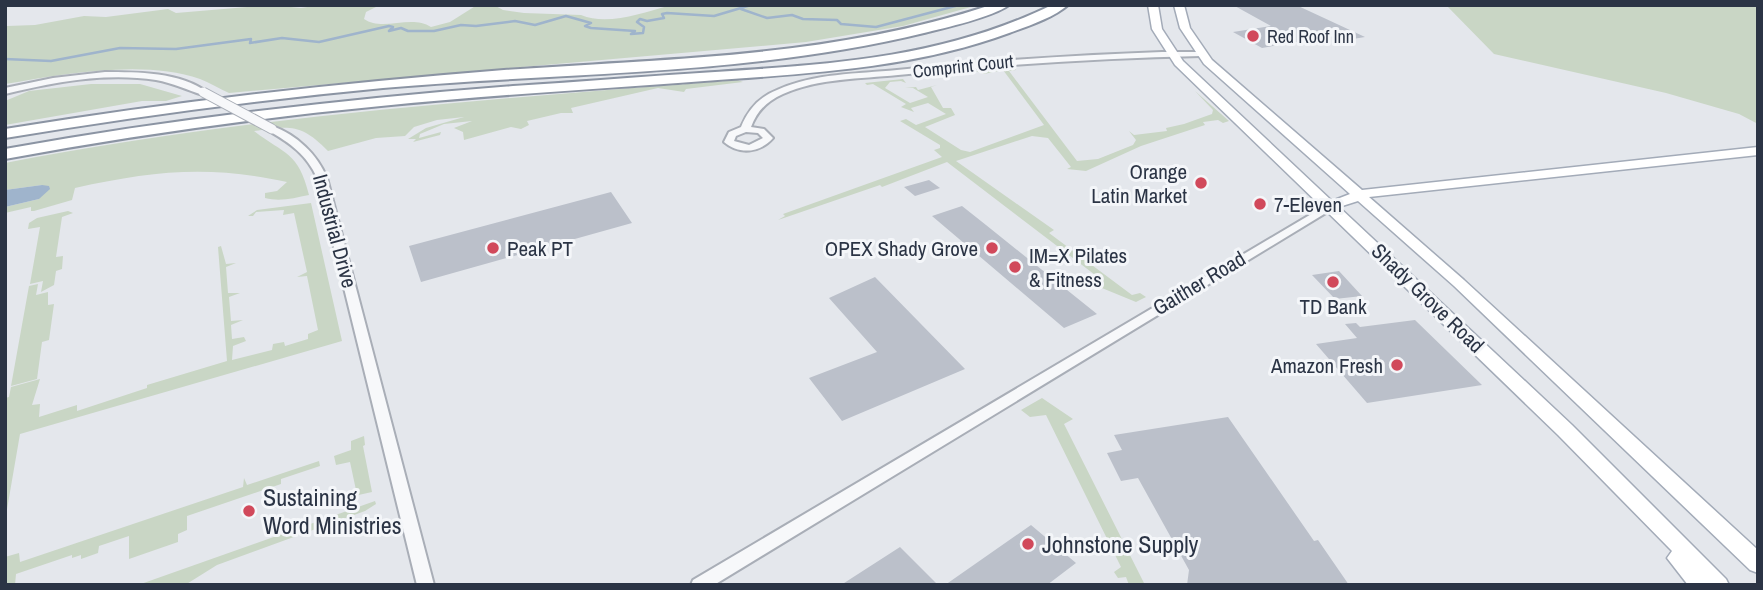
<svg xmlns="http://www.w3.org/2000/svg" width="1763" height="590" font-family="'Archivo Narrow',sans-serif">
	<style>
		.green { fill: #c9d6c5 }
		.water { fill: #9fb4cc }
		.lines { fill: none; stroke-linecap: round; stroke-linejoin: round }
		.stream { stroke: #9fb4cc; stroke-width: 2.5 }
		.building { fill: #bbc0ca }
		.minor-casing { stroke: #a9aeb7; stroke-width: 4 }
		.major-casing { stroke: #a3abb8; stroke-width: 3 }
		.highway-casing { stroke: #8b94a3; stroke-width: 4 }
		.minor { fill: #f7f8fa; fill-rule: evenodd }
		.major { fill: #fff; fill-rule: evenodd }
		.highway { fill: #fff; fill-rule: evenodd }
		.minor-bridge-casing { stroke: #a9aeb7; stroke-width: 11; stroke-linecap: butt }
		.minor-bridge { stroke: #f7f8fa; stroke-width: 9 }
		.poi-dot { fill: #d1495b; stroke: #f4f6f9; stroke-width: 2.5 }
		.labels { text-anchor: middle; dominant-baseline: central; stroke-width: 6; stroke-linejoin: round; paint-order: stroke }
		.far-poi-label { font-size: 18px; fill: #2b3445; stroke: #f4f6f9; text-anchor: start }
		.far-street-label { font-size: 18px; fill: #2b3445; stroke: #f4f6f9 }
		.poi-label { font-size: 21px; fill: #2b3445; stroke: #f4f6f9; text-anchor: end }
		.street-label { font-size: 21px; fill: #2b3445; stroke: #f4f6f9 }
		.near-poi-label { font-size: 24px; fill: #2b3445; stroke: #f4f6f9; text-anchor: start }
	</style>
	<rect width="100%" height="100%" fill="#e4e7ec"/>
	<!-- green -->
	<path class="green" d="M270 5 301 8 320 5H380L366 12 364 19C383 32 411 14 431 27L450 22 477 5H494L503 10 524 13 581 15C607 26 642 13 668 6L978 5 903 26 806 42 229 93C220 89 210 83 200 79 144 59 63 74 5 84V24L7 26 35 25 84 16 106 17 168 9 176 13Z
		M1446 5H1758V124L1739 114 1666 93 1494 54Z
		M1014 67 1016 70 1009 71 1077 161 1098 159 1133 145 1136 140 1129 131 1134 135 1167 131 1166 128 1184 124 1212 114 1213 110 1195 91 1229 121 1223 123 1218 120 1203 122 1205 125 1141 146 1086 171 1067 169 1071 167 1048 138 1032 136 956 161 1054 230 1049 233 1132 295 1140 293 1146 297 1136 302 1097 286 1103 281 947 162 882 187 880 185 778 220 785 216 783 214 942 157 934 150 940 148V145L900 121 906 119 916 125 946 114 928 103 911 108 914 112 901 107 906 104 873 84 867 85 865 83 903 79 906 83 901 81 890 82 885 88 910 103 928 97 913 88H905L916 87 918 90 937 85 931 87 943 108H951L955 115 925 127 961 150 970 152 1044 125 1003 70 984 74 975 71Z
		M737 80 743 82 686 89 684 92 658 88 571 108 573 113H561L527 121 529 125 521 129 511 127 464 140 463 132 454 128 472 121 444 124 420 134 419 138 441 132 440 135 413 142 416 139H408L426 128 464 117 437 120 414 127 405 136 376 138 328 151C301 123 289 126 254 131 285 155 298 151 309 195 294 198 280 202 265 198V193L277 191 287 182C208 165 153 171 75 188L72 200 34 211H31V207L5 213V207L39 199 42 185 5 190V163C247 116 492 99 737 80Z
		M91 84H140L182 96 166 101H142L5 125V101L29 91Z
		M311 203 342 341 20 434 5 521V398L9 397 11 387 40 379 32 405 40 404 39 417 77 405V411L147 388V385L227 361 218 247 221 246 226 264 236 263 226 267 228 293H240L229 297 231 321 243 320 231 325 232 339 244 337 246 341 233 346 232 360 272 350 273 344 284 342 285 346 308 339V334L318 330 307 276 297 277 307 272 294 213 283 215 284 210 256 212 253 216H248L257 210Z
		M68 211 73 213 62 217 56 257 63 256 62 269 56 271 54 285 41 292 43 281 30 284 40 227 28 229 29 223 37 218Z
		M38 284 36 295 48 292V305L54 304 49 340 42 342 37 379 11 386 29 286Z
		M1042 398 1073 419 1064 424 1145 585H1129L1126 577 1118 578 1114 572 1121 567 1046 415 1030 417 1021 410Z
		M364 436 365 445 363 446 372 492 345 498 344 495 356 490 350 462 336 465 334 456 351 450V441Z
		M319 461 320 466 281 479V484L187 516V530L178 534V542L129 559V536L99 546 98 553 81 559V555L72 558V555L16 574 15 585H5V557L19 553 20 562 243 487 244 478 247 485Z
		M375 501 376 504 365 511 217 565 185 585H138Z"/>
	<!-- water -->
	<path class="water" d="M42 185 49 186 50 189 39 199 5 207V190Z"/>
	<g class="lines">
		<!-- stream -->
		<path class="stream" d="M741 9 767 18 792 15 803 19 837 20 841 24 876 27 959 5
			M5 59 51 61 120 48 176 49 251 39 250 43 282 38 319 42 389 26 393 27 389 31 401 28 408 31H434L461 25 476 26 515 21 535 25 566 16 591 23 585 26 591 28 635 31 631 34 643 33 644 27 637 22 640 19 647 21 664 18 662 14 667 13 714 16 751 5"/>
	</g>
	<!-- building -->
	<path class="building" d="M1233 5H1296L1365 37 1347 40 1337 35 1262 48 1233 32 1271 26Z
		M929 180 940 188 915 196 904 187Z
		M611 192 632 223 421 282 409 246Z
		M962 206 986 225 1097 314 1064 328 932 216Z
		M1339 271 1362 296 1335 299 1312 275Z
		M875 277 965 369 842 421 809 378 877 352 829 298Z
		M1415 320 1482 385 1367 403 1316 344 1357 338 1345 324 1356 323 1360 327Z
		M1228 417 1314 541 1318 540 1349 585H1187L1189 570 1138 478 1121 481 1107 453 1122 450 1114 435Z
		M1031 525 1076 563 1047 585H945Z
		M900 547 938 585H841Z"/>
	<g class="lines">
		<defs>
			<path id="minor" d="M1162 52H1201L1205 54 1201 56C1100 58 999 65 898 75 860 79 819 78 783 94 767 101 757 111 751 127L764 129 773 138C760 153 739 155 724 142L729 132 741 127C748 110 759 97 777 90 814 73 857 74 897 70 985 61 1074 55 1162 52ZM746 132 758 133 763 138 749 145 734 141 736 136Z
				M105 72C138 72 180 72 207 92L203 95C187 90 173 83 156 80 106 72 54 82 5 94V88L53 78Z
				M272 126C297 135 317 154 327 178L434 585H417L317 178C307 155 290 143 269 131V127Z
				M1330 203 1334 204 1335 206 1334 208 714 585H691L693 580Z"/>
			<path id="major" d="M1148 5H1158L1162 29 1183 61 1332 201 1350 194 1204 64 1180 28 1174 5H1184L1190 28 1212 60 1362 190 1758 147V155L1369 197 1464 280 1758 550V573L1750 570 1454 286 1358 201 1339 207 1572 425 1726 579 1729 585H1688L1667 558 1672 551 1558 435 1175 65 1152 29Z"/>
			<path id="highway" d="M991 5H1009C993 17 945 28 924 33 747 76 563 72 383 88 256 100 131 117 5 138V129C171 102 337 83 504 70 672 58 829 58 991 5Z
				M1052 5H1068C1053 18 1028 26 1009 33 903 72 790 74 678 83 579 90 480 96 381 106 255 118 130 136 5 159V149C173 119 342 99 513 86 580 82 648 76 715 72 834 64 943 58 1052 5Z"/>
		</defs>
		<!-- minor casing -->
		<use href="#minor" class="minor-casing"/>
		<!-- major casing -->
		<use href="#major" class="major-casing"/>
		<!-- highway casing -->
		<use href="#highway" class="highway-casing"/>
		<!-- minor -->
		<use href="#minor" class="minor"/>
		<!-- major -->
		<use href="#major" class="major"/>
		<!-- highway -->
		<use href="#highway" class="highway"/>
		<defs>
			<path id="minor-bridge" d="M203 92 272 129"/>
		</defs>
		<!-- minor-bridge casing -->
		<use href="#minor-bridge" class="minor-bridge-casing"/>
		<!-- minor-bridge -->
		<use href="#minor-bridge" class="minor-bridge"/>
	</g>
	<!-- markers -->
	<g class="poi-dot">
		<circle cx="1253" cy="36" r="7"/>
		<circle cx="1201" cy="183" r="7"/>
		<circle cx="1260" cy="204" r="7"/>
		<circle cx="493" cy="248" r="7"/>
		<circle cx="992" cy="248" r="7"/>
		<circle cx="1015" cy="267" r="7"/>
		<circle cx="1333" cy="282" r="7"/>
		<circle cx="1397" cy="365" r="7"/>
		<circle cx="249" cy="511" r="7"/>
		<circle cx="1028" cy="544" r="7"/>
	</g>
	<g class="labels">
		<!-- far-poi labels -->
		<g class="far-poi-label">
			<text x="1267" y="36">Red Roof Inn</text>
		</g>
		<!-- far-street labels -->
		<g class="far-street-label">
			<text transform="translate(963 66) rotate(-6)">Comprint Court</text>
		</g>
		<!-- poi labels -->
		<g class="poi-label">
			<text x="1187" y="171">Orange<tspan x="1187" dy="24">Latin Market</tspan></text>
			<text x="1274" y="204" text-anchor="start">7-Eleven</text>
			<text x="507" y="248" text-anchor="start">Peak PT</text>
			<text x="978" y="248">OPEX Shady Grove</text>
			<text x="1029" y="255" text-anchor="start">IM=X Pilates<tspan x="1029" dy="24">&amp; Fitness</tspan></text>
			<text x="1333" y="306" text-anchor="middle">TD Bank</text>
			<text x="1383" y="365">Amazon Fresh</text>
		</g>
		<!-- street labels -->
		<g class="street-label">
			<text transform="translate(335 231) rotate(75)">Industrial Drive</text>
			<text transform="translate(1199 283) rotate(-31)">Gaither Road</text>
			<text transform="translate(1428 298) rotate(44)">Shady Grove Road</text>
		</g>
		<!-- near-poi labels -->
		<g class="near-poi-label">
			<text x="263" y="497">Sustaining<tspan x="263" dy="28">Word Ministries</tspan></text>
			<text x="1042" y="544">Johnstone Supply</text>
		</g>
	</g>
	<!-- border -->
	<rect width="1763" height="590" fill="none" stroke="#2b3445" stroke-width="14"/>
</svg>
